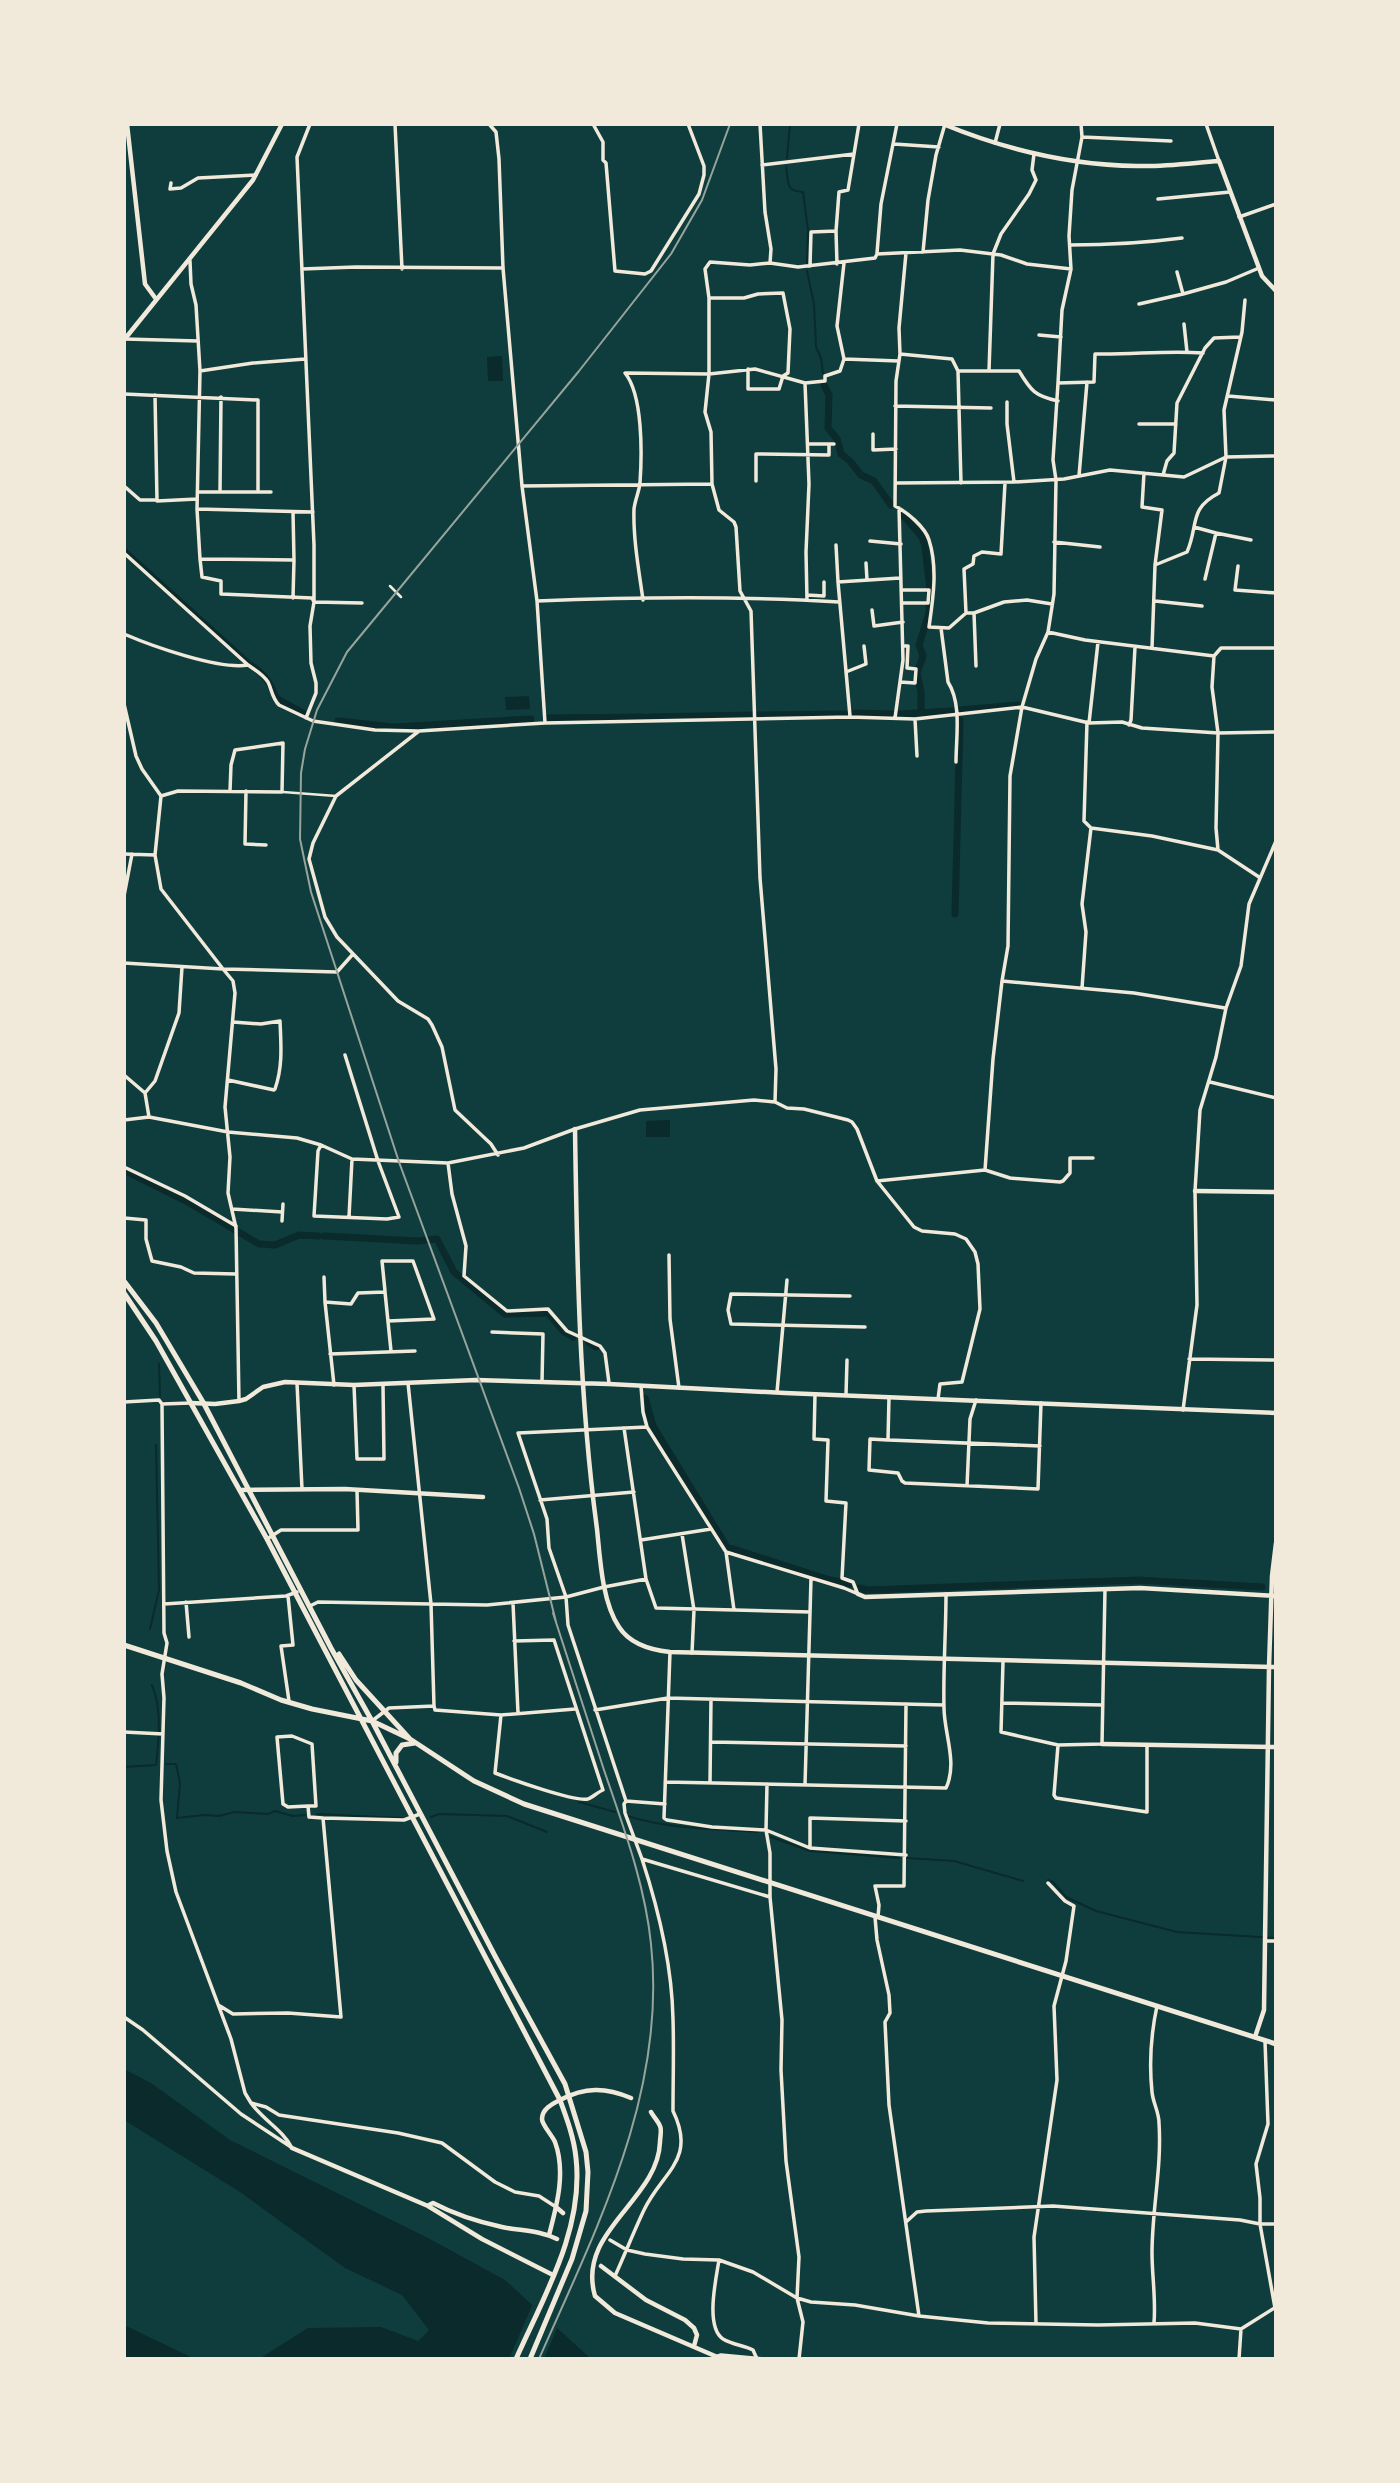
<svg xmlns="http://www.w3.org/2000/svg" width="1400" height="2483" font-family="'Open Sans',sans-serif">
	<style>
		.water { fill: #0a2a2b }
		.pier { fill: #0f3d3e }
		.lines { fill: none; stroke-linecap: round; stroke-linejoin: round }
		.stream { stroke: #0a2a2b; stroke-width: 2 }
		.canal { stroke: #0a2a2b; stroke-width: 7 }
		.pedestrian { stroke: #f1e9da; stroke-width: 2.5 }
		.minor { stroke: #f1e9da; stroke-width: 3.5 }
		.tertiary { stroke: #f1e9da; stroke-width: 4.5 }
		.secondary { stroke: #f1e9da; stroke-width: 4.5 }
		.trunk { stroke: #f1e9da; stroke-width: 5 }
		.rail { stroke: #97a49c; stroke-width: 2 }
	</style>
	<rect width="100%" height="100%" fill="#0f3d3e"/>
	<!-- water -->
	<path class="water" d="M502 356 503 381H488L487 357Z
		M529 696 530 709 506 710 505 697Z
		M670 1120V1137H646V1121Z
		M124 2069 151 2083 230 2140 428 2238 505 2280 591 2359H259L308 2328 381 2327 418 2341 429 2330 402 2295 345 2268 240 2192 124 2120Z
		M124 2325 195 2359H124Z"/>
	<!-- pier -->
	<path class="pier" d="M534 2301 559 2323 544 2359H509Z"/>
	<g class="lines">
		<!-- stream -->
		<path class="stream" d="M787 158 790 124
			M786 167C789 183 785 191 803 192L808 230 807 263
			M807 271 814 304 816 347 821 358 823 373
			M159 1364 160 1396
			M150 1629 159 1590 156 1445
			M166 1764H176L180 1783 177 1818 204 1815 219 1816 235 1812 268 1814 275 1811 293 1816 305 1815
			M124 1767 156 1765C159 1740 162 1709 152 1685
			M579 1802 615 1812
			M317 1814 402 1818
			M627 1816C669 1829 714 1829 758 1832
			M431 1817 439 1814 507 1816 547 1832
			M771 1837 810 1851 899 1858
			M907 1858 954 1861 1023 1881
			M1048 1880 1053 1882 1066 1897 1096 1911 1177 1932 1276 1938"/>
		<!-- canal -->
		<path class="canal" d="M824 385 829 395 828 428 837 439 841 454 850 461 861 475 874 481 891 505
			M903 515 922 537 925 546 930 590 929 613 919 645 923 656 917 673 921 692V714
			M124 551 249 664C264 673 270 682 276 698L303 713
			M960 710 1018 705
			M854 713 892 714
			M899 714 953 711
			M758 715 845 714
			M649 717 753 715
			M547 718 643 717
			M338 721 393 727 531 719
			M955 914 960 720
			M124 1170 186 1201 259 1244 275 1245 299 1235 318 1236
			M324 1236 417 1241 437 1239 454 1272 505 1314 548 1313 564 1332 573 1337
			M589 1343 596 1347
			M645 1398 653 1426 727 1547 830 1580 850 1584
			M859 1588 867 1590 1139 1580 1262 1587"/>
		<!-- pedestrian -->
		<path class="pedestrian" d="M390 586 401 597
			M283 792 336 796"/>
		<!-- minor -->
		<path class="minor" d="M395 124 402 269
			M489 124 496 132 499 159 503 268 522 486 537 601 545 723
			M593 124 603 142V160L606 163 615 271 645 274 651 271 699 194 704 175V166L688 124
			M696 124H706
			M760 124 765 212 771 249 770 263
			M1206 124 1219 161
			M1082 137 1171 141
			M995 143 1000 124
			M894 144 939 147
			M762 165 854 154
			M171 183 170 189 181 188 198 178 256 175
			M1158 199 1230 192
			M1239 217 1276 204
			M836 231 839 192 848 190 859 124
			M1070 245C1108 245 1144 243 1182 238
			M923 252 928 200 936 155 945 124
			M877 253 881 204 897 124
			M906 253 899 328 900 354 896 381 895 506C907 512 925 527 929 540 938 568 933 599 929 627L949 628 966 613H974L1004 602 1027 600 1052 604
			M190 261 191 284 196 305 200 371 197 509 200 559 294 560 293 598
			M844 263 837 326 844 359
			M810 266 811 232 836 231 837 264
			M302 269 356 267 503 268
			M1177 272 1183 294 1226 282 1259 268
			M709 298H744L758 294 783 293 790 329 788 373 783 376 779 389H748V369
			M1139 304 1183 294
			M1184 324 1187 352
			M1039 335 1061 337
			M125 339 198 341
			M900 354 952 359 958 371 961 483
			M200 371 253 363 305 359
			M958 371H1019C1031 391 1035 396 1058 401
			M989 371 993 254 1001 234 1029 194 1036 180 1032 170 1034 154
			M805 383 825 381V376L840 371 844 359 899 361
			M1058 383 1094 382 1095 354C1131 355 1167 350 1203 353
			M124 394 258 400V492
			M155 395 157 501 197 499
			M1228 396 1276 400
			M1007 402V424L1014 482
			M895 406 991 408
			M1139 424H1176
			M873 434V450L896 449
			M808 444H834
			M1144 473 1142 507 1162 510 1155 565 1152 648
			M1163 475 1167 461 1174 453 1177 403 1205 348 1214 338 1240 337
			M1079 476 1087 382
			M756 481V454L829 455V444
			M897 483 1014 482 1064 479 1110 470 1184 477 1226 457 1276 456
			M124 486 140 500H157
			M522 486 712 484
			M198 492H271
			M220 492 221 397
			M197 509 313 512
			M293 512 294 560
			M1194 527 1216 533 1205 579
			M1216 533 1251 540
			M870 541 901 544
			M1054 542 1100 547
			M836 545 838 582
			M124 553 248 665C255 670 263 674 268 682 272 690 272 698 279 705L313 721 375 730 417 731
			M200 559 202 577 221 581V594L312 598 314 602 362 603
			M866 563 867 580
			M1155 565 1187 552C1199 525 1188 509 1219 493L1226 457 1224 410 1242 332 1245 300
			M1238 566 1235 590 1276 593
			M901 590H929L928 603H902
			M807 595 824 596V582
			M643 600C639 571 633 539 634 509 635 500 639 492 640 483 642 454 643 395 625 373L709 374 755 369 805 383 809 484 806 552 807 600
			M537 601C638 597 739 596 839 602
			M1155 601 1202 606
			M872 610 874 626 903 622
			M966 613 964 569 973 564 974 556 982 552 1001 554 1005 483
			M974 613 976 666
			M941 628 948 682C962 704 956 737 956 762
			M1048 632 1085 640 1214 656 1221 648H1276
			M124 634C152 646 219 670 248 665
			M1214 656 1212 687 1218 733 1276 732
			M846 672 866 664 864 646
			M900 682 915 683 916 669 907 668 908 646H903
			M124 704 136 756 142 769 161 796 155 855 161 889 223 969
			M850 716 838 582 900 578
			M306 718 316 693V683L311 663 310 626 314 602V545L297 157 310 124
			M895 718 903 660 899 508
			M915 719 917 756
			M1087 722 1084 821 1091 828 1152 836 1218 850 1259 877
			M1089 723 1098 642
			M1129 725 1131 720 1135 647
			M246 791 245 844 266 845
			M161 796 178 791 282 792 283 743 235 750 231 765 230 791
			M124 854 155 855
			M124 896 132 854
			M124 963 223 969
			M1002 981 1008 946 1010 776 1022 707 1036 659 1048 632 1054 594 1056 480 1053 460 1058 383 1062 310 1071 269 1069 236 1072 190 1082 137 1081 124
			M1082 988 1086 932 1082 904 1091 828
			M233 1022 261 1024 280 1021C281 1045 283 1066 275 1089
			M124 1075 145 1093 149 1117
			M228 1080 274 1090
			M1210 1082 1276 1098
			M145 1093 155 1081 179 1013 182 967
			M775 1102 776 1069 760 878 751 611 740 591 736 527 734 522 719 510 712 484 711 432 705 412 709 374V298L705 269 710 262 750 265 770 263 798 267 875 258 877 254 960 250 1001 255 1027 264 1071 269
			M124 1120 149 1117 228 1132 297 1138 321 1145 352 1159 448 1163 524 1148 575 1129 640 1110 754 1100 775 1102 787 1108 804 1109 848 1120 852 1122 857 1129 877 1181 914 1227 922 1231 955 1234 966 1239 975 1252 978 1264 980 1309 962 1382 940 1384 938 1399
			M321 1145 318 1151 314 1216 387 1219 399 1217 378 1161 345 1055
			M498 1155 491 1144 455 1110 442 1047 432 1025 428 1019 398 1001 337 937 325 917 309 859 313 843 336 796 419 731 545 723 850 717 915 719 1022 707 1089 723 1122 722 1142 728 1218 733 1216 828 1218 850
			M1093 1158H1070V1173L1063 1181 1060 1182 1010 1178 985 1170 993 1059 1002 981 1134 993 1225 1008
			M448 1163 452 1194 466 1246 464 1276 507 1311 548 1309 567 1331 600 1346 605 1353 609 1383
			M124 1167 185 1196 236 1226
			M877 1181 985 1170
			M232 1209 282 1212
			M349 1217 352 1159
			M124 1218 146 1220V1239L152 1261 181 1267 194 1273 236 1274
			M282 1221 283 1204
			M669 1255 670 1319 679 1388
			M324 1277 325 1302
			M385 1291 382 1261H413L434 1319 388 1321
			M850 1296 731 1294 728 1310 731 1324 865 1327
			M492 1332 543 1334 542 1382
			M330 1354 415 1351
			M1189 1359 1276 1360
			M297 1383 302 1489
			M334 1385 325 1302 351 1304 358 1293 385 1292 391 1351
			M354 1385 357 1459H384L383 1385
			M641 1386 643 1412 647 1427 726 1552 844 1588 858 1594
			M777 1392 787 1280
			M815 1394 814 1439 828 1440 826 1501 846 1503 842 1578 853 1582 857 1592
			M846 1395 847 1360
			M889 1397 888 1440 870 1439 869 1470 898 1473 902 1481 905 1483 1038 1489 1041 1403
			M239 1401 236 1228 228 1193 230 1157 225 1107 235 993 233 981 223 969 337 972 353 954
			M124 1402 159 1400 162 1404
			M191 1403 162 1404 164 1633 167 1643 162 1674 164 1698 161 1800 167 1851 176 1892 231 2039 245 2093 251 2103
			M1183 1410 1197 1305 1195 1191 1200 1110 1216 1057 1226 1008 1241 966 1249 904 1276 841
			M647 1427 518 1433 547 1519 549 1548 566 1597 568 1625 626 1801 624 1804 625 1813 642 1859 770 1897
			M624 1428 646 1579 656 1608 810 1612
			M889 1440 1040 1446
			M967 1486 970 1419 976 1400
			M540 1500 634 1492
			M682 1534 694 1610 692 1653
			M267 1539 281 1530H358L357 1490
			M641 1540 711 1529
			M726 1552 734 1610
			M288 1596 293 1645 281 1646 289 1701
			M186 1602 189 1637
			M513 1603 518 1713
			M164 1604 286 1596 297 1592
			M310 1606 318 1602 487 1605 566 1597 604 1587 646 1579
			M514 1641 554 1640 603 1790C598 1792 593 1797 588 1799 574 1802 511 1779 495 1773L501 1715 575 1709
			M670 1652 664 1818 667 1820 712 1827 766 1830 810 1848 906 1855
			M1003 1662 1001 1732 1058 1745 1102 1744 1105 1589
			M1002 1703 1103 1705
			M434 1706 435 1710 501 1715
			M595 1710 668 1698 944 1705
			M372 1721 389 1708 434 1706 431 1604 408 1383
			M124 1732 163 1734
			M711 1742 906 1746
			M1058 1745 1054 1795 1056 1798 1147 1812V1746
			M665 1782 946 1788C958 1763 944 1733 944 1708 943 1670 946 1632 946 1594
			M710 1783 711 1699
			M767 1784 766 1830 770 1853V1897L782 2020 781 2070 786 2161 799 2257 797 2298 803 2322 799 2359
			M805 1785 811 1579
			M626 1801 665 1804
			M308 1806H316L312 1744 292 1736 277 1737 283 1804 288 1807 308 1806 309 1817 323 1818
			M810 1848V1818L906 1821
			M875 1917 877 1940 889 1995 890 2013 885 2022 889 2105 919 2316
			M878 1917 879 1905 875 1886H904L906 1704
			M1265 1941H1276
			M220 2006 233 2014 288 2013 341 2017 323 1818 404 1820 420 1814
			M124 2017 143 2030 241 2114 291 2147
			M1265 2041 1268 2124 1256 2164 1260 2198V2224H1276
			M292 2148C283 2130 263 2120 251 2103L266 2107 279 2115 398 2133 442 2143 495 2182 515 2192 539 2196 556 2207
			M906 2222 917 2212 926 2211 1053 2206 1240 2220 1260 2224 1275 2308
			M610 2240 627 2250 645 2254 683 2259 719 2260 753 2272 797 2298 811 2302 855 2305 919 2316 988 2323 1098 2325 1195 2323 1241 2329 1276 2307
			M719 2260C716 2279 705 2327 723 2339 733 2345 743 2345 753 2350L757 2359
			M615 2276C625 2254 634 2231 644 2210 662 2172 697 2160 673 2111 673 2080 674 2049 673 2019 672 1964 659 1911 642 1859
			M1154 2323C1156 2299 1152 2276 1152 2253 1152 2209 1162 2167 1159 2123 1159 2112 1153 2103 1152 2092 1149 2063 1151 2034 1157 2006
			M1036 2324 1034 2237 1057 2080 1054 2006 1066 1961 1074 1906 1065 1901 1048 1883
			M715 2357 721 2355 765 2359
			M1239 2359 1241 2329"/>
		<!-- tertiary -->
		<path class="tertiary" d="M127 124 145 284 156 299
			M575 1129C577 1263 579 1396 597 1529 600 1558 602 1602 619 1627 630 1644 651 1650 670 1652L1276 1667
			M1195 1191 1276 1192
			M191 1403 215 1404 239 1401 246 1399 263 1387 285 1382 354 1385 476 1380 609 1384 785 1393 1276 1413
			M858 1594 865 1597 1140 1588 1276 1596
			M1102 1744 1276 1747
			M1255 2037 1264 2010 1269 1667 1272 1576 1276 1543
			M292 2148 428 2206 482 2239 553 2275
			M429 2205 433 2203C454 2214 479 2222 502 2227 521 2231 539 2230 557 2239
			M556 2207 563 2213
			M549 2235C557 2205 566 2172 555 2142 552 2135 542 2125 542 2119 542 2109 552 2104 560 2100
			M601 2266 646 2300 685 2320 694 2328 697 2335 694 2346"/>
		<!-- secondary -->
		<path class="secondary" d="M943 124C1006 150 1069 165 1137 166 1164 167 1192 163 1219 161L1262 276 1276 291
			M124 340 253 180 282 124
			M240 1490 345 1489 483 1497
			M560 2100C585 2087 605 2087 631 2098
			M651 2112C653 2116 658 2121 660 2126 662 2130 660 2137 660 2142 658 2201 576 2231 595 2296L615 2313 722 2359"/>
		<!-- trunk -->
		<path class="trunk" d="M124 1281 156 1323 203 1402 331 1648 372 1721 495 1956 565 2084 586 2152 588 2172 586 2211 572 2259 530 2359
			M124 1293 156 1341 267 1539 560 2100C567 2119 574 2138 576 2158 584 2229 544 2296 516 2359
			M124 1645 241 1683 281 1700 312 1709 372 1721 410 1739 474 1781 524 1804 1276 2044
			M339 1654 356 1680 409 1738
			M396 1762V1753L402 1745 415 1743"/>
		<!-- rail -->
		<path class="rail" d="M556 1622 534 1534 519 1488 399 1162 311 892 300 839 301 773 305 749 317 710 347 652 579 371 671 254 702 200 730 124
			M539 2359C597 2227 667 2092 651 1944 645 1884 623 1826 604 1770 587 1718 570 1666 553 1613"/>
	</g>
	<!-- border -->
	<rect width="1400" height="2483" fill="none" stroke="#f1e9da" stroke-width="252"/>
</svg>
